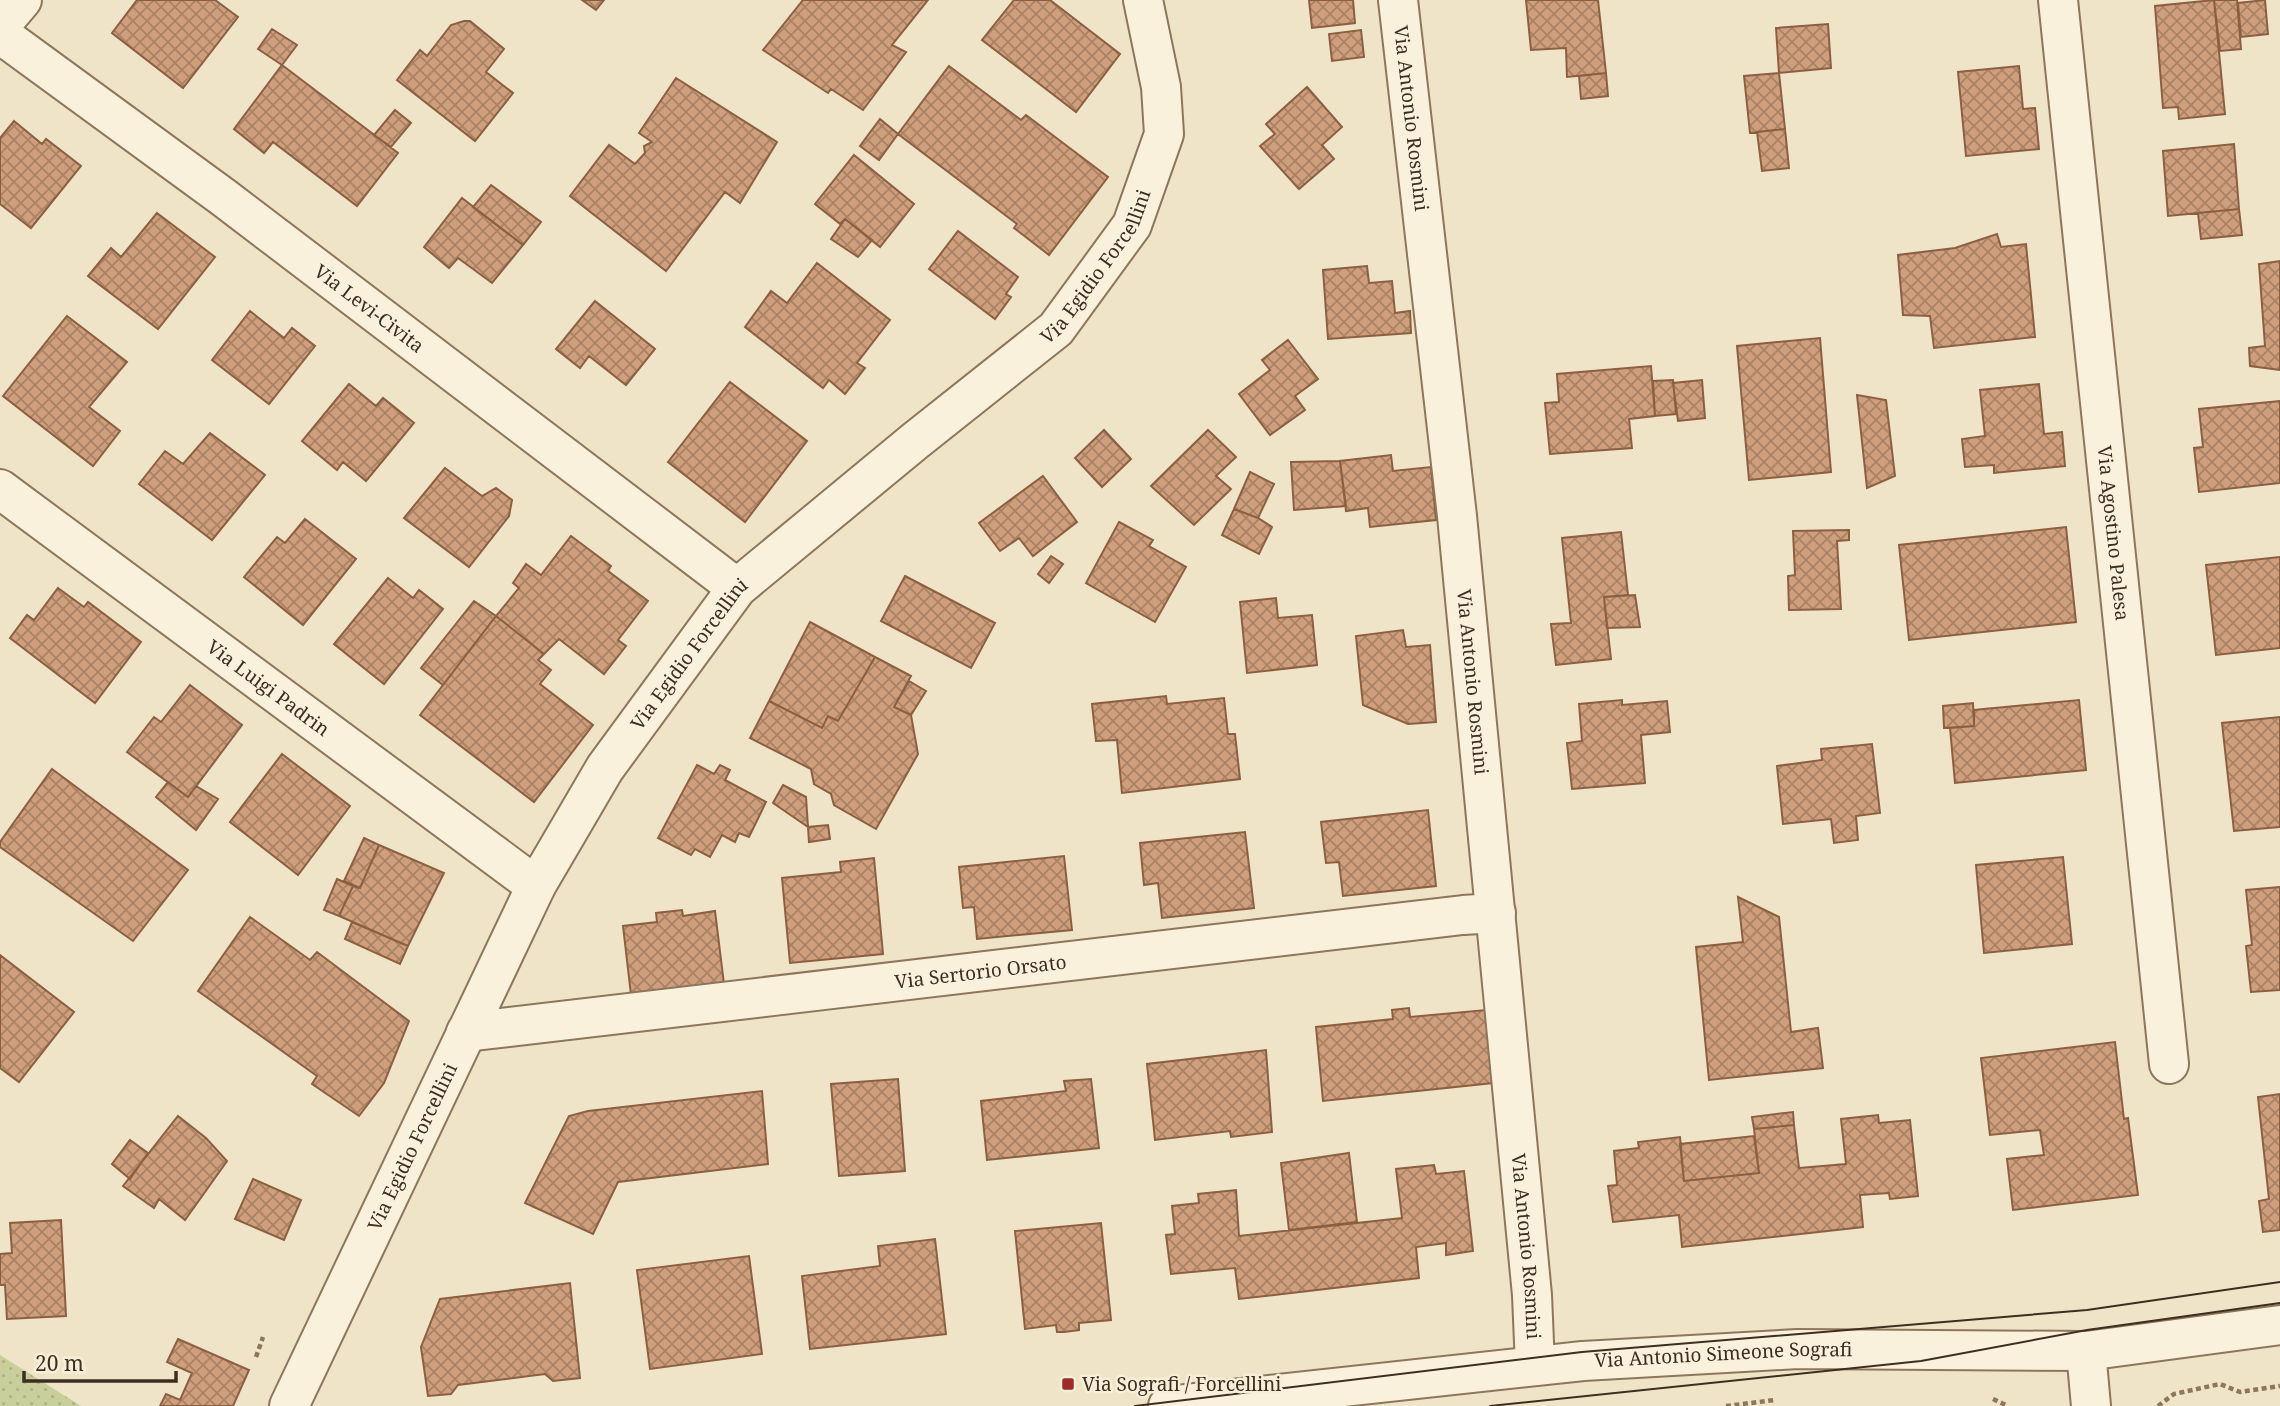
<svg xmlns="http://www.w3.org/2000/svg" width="2280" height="1406" font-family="'Noto Serif',serif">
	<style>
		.grass { fill: url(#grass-dots) }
		.building { fill: url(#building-cross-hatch); stroke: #8d5f41; stroke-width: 2 }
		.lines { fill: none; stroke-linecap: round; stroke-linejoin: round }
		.minor-casing { stroke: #8d765c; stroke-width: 42 }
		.tertiary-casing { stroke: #8d765c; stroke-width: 42 }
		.path { stroke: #8d765c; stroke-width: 4.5; stroke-dasharray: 5 3.5; stroke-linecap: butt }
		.minor { stroke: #faf1dc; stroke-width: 38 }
		.tertiary { stroke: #faf1dc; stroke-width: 38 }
		.tram { stroke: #3d2e20; stroke-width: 2 }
		.poi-dot { fill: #9e2a2b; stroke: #f7eed8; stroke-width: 2.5 }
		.labels { text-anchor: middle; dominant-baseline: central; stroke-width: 5; stroke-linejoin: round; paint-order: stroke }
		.street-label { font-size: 19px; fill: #3d2e20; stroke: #f7eed8 }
		.poi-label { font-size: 19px; fill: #3d2e20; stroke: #f7eed8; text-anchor: start }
	</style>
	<defs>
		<pattern id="grass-dots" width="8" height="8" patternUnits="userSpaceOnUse" patternTransform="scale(1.75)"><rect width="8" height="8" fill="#c9cf9b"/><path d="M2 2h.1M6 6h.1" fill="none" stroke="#aeb285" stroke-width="1.8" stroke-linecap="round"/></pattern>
		<pattern id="building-cross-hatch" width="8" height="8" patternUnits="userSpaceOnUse" patternTransform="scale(1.75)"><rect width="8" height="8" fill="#cf9f7d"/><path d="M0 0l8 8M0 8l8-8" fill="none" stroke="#a98266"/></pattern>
	</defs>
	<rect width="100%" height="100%" fill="#f0e4c8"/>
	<!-- grass -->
	<path class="grass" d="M0 1355 81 1406H0Z"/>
	<!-- building -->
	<path class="building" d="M137 0H215L238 17 183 88 112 33Z
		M582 0H604L596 10Z
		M803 0H928L892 45 906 52 863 110 831 89 828 93 763 50Z
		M1014 0H1050L1120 54 1076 112 982 40Z
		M1309 0H1353L1355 23 1312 28Z
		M1526 0H1598L1606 73 1567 77 1566 48 1531 50Z
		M2214 0 2225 114 2179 119 2178 107 2163 108 2155 6Z
		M2214 0H2237L2241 49 2220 51Z
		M2265 0 2268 34 2241 37 2238 3Z
		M464 21H470L504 49 486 72 513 93 475 141 397 80 420 50 427 56 451 25Z
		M1828 24 1831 68 1779 73 1776 28Z
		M272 29 297 45 282 65 258 49Z
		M1361 30 1364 57 1332 61 1329 34Z
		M282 65 398 153 357 206 273 142 264 153 234 129Z
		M949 66 1021 120 1026 115 1108 177 1049 255 1014 228 1017 224 898 134Z
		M2019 66 2023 109 2035 108 2039 149 1966 156 1958 72Z
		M1606 73 1608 96 1581 99 1579 76Z
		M1779 73 1785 129 1750 133 1744 76Z
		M676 78 777 142 740 203 725 192 666 271 570 196 609 145 635 164 645 153 644 146 652 142 639 133Z
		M1307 87 1342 127 1322 145 1334 159 1299 189 1260 146 1275 134 1266 124Z
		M395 110 411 123 391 147 374 135Z
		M880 119 898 134 879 160 860 146Z
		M14 121 42 144 46 139 81 166 31 228 0 204V138Z
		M1785 129 1789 168 1762 171 1757 132Z
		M2234 144 2239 209 2168 216 2163 151Z
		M854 155 914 204 880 247 845 219 840 224 815 204Z
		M491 185 541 222 523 245 473 207Z
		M462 198 523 245 492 283 458 258 449 268 424 247Z
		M2239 209 2242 235 2201 239 2198 213Z
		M157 213 215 257 158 329 88 276 111 248 121 257Z
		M845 219 872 240 858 257 831 239Z
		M958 231 1018 277 1006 294 1011 297 995 319 929 269Z
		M1997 234 2001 247 2026 244 2035 337 1934 348 1930 316 1903 315 1898 255 1955 248Z
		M2280 261V370L2250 366 2249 348 2265 346 2259 264Z
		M817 263 890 320 857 363 865 368 845 394 829 380 823 388 745 327 771 291 787 303Z
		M1367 266 1369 283 1392 281 1395 313 1410 311 1411 333 1328 339 1323 270Z
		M595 301 655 349 626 385 589 356 580 368 556 349Z
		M250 311 284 338 292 328 315 346 269 404 212 360Z
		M67 316 127 362 89 407 120 431 93 466 3 396Z
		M1820 338 1831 472 1749 480 1737 346Z
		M1288 340 1318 379 1295 396 1305 410 1270 435 1239 394 1270 370 1262 360Z
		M1651 366 1655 416 1629 419 1632 448 1550 454 1545 403 1559 402 1557 374Z
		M1673 380 1676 414 1655 416 1653 381Z
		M1702 380 1705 418 1678 421 1673 383Z
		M730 382 807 441 745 522 668 462Z
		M349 384 376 406 383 398 414 423 366 481 343 462 337 470 302 441Z
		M2039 384 2044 434 2062 432 2065 466 1994 473V465L1965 467 1962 439 1985 436 1980 390Z
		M1857 395 1886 400 1895 476 1867 488Z
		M2280 401V483L2199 492 2194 448 2203 447 2199 409Z
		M1104 430 1131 459 1102 487 1075 458Z
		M1208 430 1236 457 1216 476 1231 489 1194 525 1151 486Z
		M210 433 265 475 212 540 139 484 165 451 183 464Z
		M1391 455 1393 471 1431 467 1436 520 1370 527 1368 508 1346 511 1340 461Z
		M1340 461 1346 506 1294 510 1291 462Z
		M445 468 482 496 496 488 512 500 509 516 469 567 404 518Z
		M1250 472 1274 484 1258 518 1234 509Z
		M1043 476 1077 522 1033 556 1019 538 1000 551 979 523Z
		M1234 509 1258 518 1272 527 1259 554 1222 535Z
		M305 519 356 559 303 625 244 577 277 537 285 543Z
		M1119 522 1153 540 1149 546 1186 567 1155 622 1086 583Z
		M2066 527 2076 622 1909 640 1899 545Z
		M1849 530V540L1837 541 1841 609 1789 610 1788 576 1795 575 1793 531Z
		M1621 532 1628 595 1604 597 1611 659 1556 665 1551 624 1571 623 1562 538Z
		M571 536 611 566 608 571 648 601 618 640 626 646 604 674 559 639 544 654 496 616 519 588 513 583 526 564 541 575Z
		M1051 556 1063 564 1049 583 1038 574Z
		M2280 557V648L2216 655 2206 565Z
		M905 576 995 623 971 668 881 621Z
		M388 578 413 598 419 590 443 609 384 684 334 644Z
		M58 588 84 607 88 602 141 642 95 703 10 638 27 615 34 620Z
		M1635 595 1640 627 1607 628 1604 597Z
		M1276 598 1278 618 1312 615 1317 665 1247 673 1240 602Z
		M474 601 496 616 443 685 421 668Z
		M496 616 544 654 538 660 551 670 540 684 593 725 534 802 420 715Z
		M810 622 875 657 838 721 828 716 822 728 769 701Z
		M1403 630 1406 647 1430 645 1436 722 1408 724 1363 705 1356 636Z
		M875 657 911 676 894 707 911 715 918 754 876 829 834 805 831 794 814 784 811 769 750 738 769 701 822 728 828 716 838 721Z
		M909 681 926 691 911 715 894 707Z
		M190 685 242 725 188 797 127 752 154 717 161 722Z
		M1166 696 1167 704 1224 698 1228 734H1235L1240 779 1122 793 1117 740 1096 741 1092 704Z
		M1622 700V705L1667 701 1670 732 1641 735 1645 783 1572 789 1567 743 1582 741 1579 704Z
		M2079 700 2086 770 1955 783 1950 728 1974 726V710Z
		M1973 703 1974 726 1944 728 1943 706Z
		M2280 717V827L2234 831 2222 723Z
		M1872 744 1880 813 1856 816 1858 840 1834 843 1831 819 1783 824 1777 766 1822 760 1821 749Z
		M282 754 350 806 298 875 230 822Z
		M697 765 714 774 720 765 730 770 725 780 766 802 749 837 739 833 735 842 722 835 710 857 695 849 691 855 658 838Z
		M52 769 188 870 133 941 0 847V842Z
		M168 782 188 797 196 786 218 799 196 830 156 797Z
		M783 785 806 797 808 827 773 803Z
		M1428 810 1436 886 1343 896 1339 862 1326 863 1321 822Z
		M828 825 830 839 809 842 808 827Z
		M1245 832 1254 908 1162 918 1158 883 1144 885 1140 843Z
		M364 838 379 845 360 888 344 881Z
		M379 845 444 873 408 946 339 916 353 886 360 888Z
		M1064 856 1072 930 977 939 974 907 963 908 959 867Z
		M2063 857 2072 944 1984 953 1976 865Z
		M874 858 883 954 790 963 782 878 841 872 840 862Z
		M337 879 353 886 339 916 324 910Z
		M2280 887V990L2251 992 2246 946 2252 945 2246 890Z
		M1738 897 1779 917 1791 1032 1818 1028 1823 1068 1709 1080 1696 947 1743 942Z
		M682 910 683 916 715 911 724 984 631 995 623 926 657 922 656 913Z
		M250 917 310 960 317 952 409 1021 384 1083 359 1116 312 1084 317 1076 198 991Z
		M352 922 408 946 400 964 345 939Z
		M0 955 74 1012 19 1082 0 1068Z
		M1409 1008 1410 1017 1486 1010 1493 1083 1323 1101 1316 1027 1393 1019 1392 1010Z
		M2115 1042 2124 1119 2128 1118 2138 1195 2013 1210 2007 1159 2044 1155 2040 1130 1990 1135 1981 1058Z
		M1266 1050 1272 1132 1231 1137 1230 1131 1155 1140 1147 1064Z
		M898 1079 905 1171 839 1176 831 1084Z
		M1091 1079 1099 1148 987 1160 981 1101 1066 1091 1064 1081Z
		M762 1091 768 1164 618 1182 593 1234 525 1203 569 1116 588 1111Z
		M2280 1094V1230L2263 1232 2259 1201 2269 1199 2258 1097Z
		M1793 1112 1794 1125 1754 1129 1752 1117Z
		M1878 1115 1879 1123 1910 1120 1918 1196 1890 1199 1889 1193 1860 1195 1863 1227 1682 1247 1679 1215 1613 1222 1608 1186 1617 1185 1614 1151 1639 1148 1638 1142 1680 1137 1684 1181 1759 1173 1754 1129 1794 1125 1799 1168 1846 1164 1841 1119Z
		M178 1116 206 1138 227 1161 185 1220 159 1199 154 1208 123 1186Z
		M1754 1136 1759 1173 1684 1181 1680 1144Z
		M130 1140 148 1153 130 1179 112 1164Z
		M1349 1153 1357 1222 1289 1230 1281 1163Z
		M1434 1165 1436 1174 1464 1171 1473 1251 1446 1255V1243L1416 1247 1419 1278 1239 1299 1235 1268 1171 1274 1166 1235 1175 1234 1172 1206 1199 1203 1198 1194 1236 1190 1239 1236 1402 1218 1396 1169Z
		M253 1179 301 1200 284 1240 235 1219Z
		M61 1220 66 1316 7 1319 5 1285H0V1254L12 1253 10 1223Z
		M1101 1223 1111 1320 1079 1323V1330L1064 1332H1057L1056 1325 1025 1329 1015 1231Z
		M935 1239 946 1334 810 1349 802 1276 880 1266 878 1246Z
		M749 1256 762 1354 650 1369 637 1270Z
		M570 1283 580 1378 553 1381 545 1374 458 1385 451 1394 428 1396 421 1347 440 1299Z
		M178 1339 249 1370 233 1406H160L166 1394 180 1400 192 1373 167 1362Z"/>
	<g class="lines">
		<defs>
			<g id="minor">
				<path id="s1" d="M1398 0 1457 516 1532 1295 1535 1366"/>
				<path id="s2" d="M2058 0 2169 1064"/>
				<path d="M0 26 22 0"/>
				<path id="s3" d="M0 34 223 197 737 588"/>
				<path id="s4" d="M0 489 536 886"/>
				<path id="s5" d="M466 1032 1463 915 1496 913"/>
				<path d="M2086 1351 2091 1406"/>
				<path id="s6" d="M289 1406 536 886 605 768 737 588 915 441 1056 329 1132 225 1164 134 1161 87 1143 0"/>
			</g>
			<g id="tertiary">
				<path id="s7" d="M1168 1406 1583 1361 1798 1349 2086 1351 2280 1325"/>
			</g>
		</defs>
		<!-- minor casing -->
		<use href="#minor" class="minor-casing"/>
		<!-- tertiary casing -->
		<use href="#tertiary" class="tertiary-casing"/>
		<!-- path -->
		<path class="path" d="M256 1357 263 1337
			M1993 1399 2008 1406
			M1726 1406 1775 1400
			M2158 1406 2174 1394 2220 1384 2240 1392 2280 1386"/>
		<!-- minor -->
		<use href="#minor" class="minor"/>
		<!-- tertiary -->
		<use href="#tertiary" class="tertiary"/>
		<!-- tram -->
		<path class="tram" d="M1135 1406 1582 1352 2087 1310 2280 1282
			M1490 1406 1921 1361 2087 1330 2280 1303"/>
	</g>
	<!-- markers -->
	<rect class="poi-dot" x="1061" y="1377" width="14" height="14" rx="3.5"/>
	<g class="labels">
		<!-- street labels -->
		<g class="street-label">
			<text stroke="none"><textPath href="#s1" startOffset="119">Via Antonio Rosmini</textPath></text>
			<text stroke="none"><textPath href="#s6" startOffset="1421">Via Egidio Forcellini</textPath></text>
			<text stroke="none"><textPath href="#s3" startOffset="460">Via Levi-Civita</textPath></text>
			<text stroke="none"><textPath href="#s2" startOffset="536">Via Agostino Palesa</textPath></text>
			<text stroke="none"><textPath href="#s6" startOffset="854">Via Egidio Forcellini</textPath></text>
			<text stroke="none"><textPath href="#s1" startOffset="686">Via Antonio Rosmini</textPath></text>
			<text stroke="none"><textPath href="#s4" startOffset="334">Via Luigi Padrin</textPath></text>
			<text stroke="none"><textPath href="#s5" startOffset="518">Via Sertorio Orsato</textPath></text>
			<text stroke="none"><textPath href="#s6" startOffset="287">Via Egidio Forcellini</textPath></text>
			<text stroke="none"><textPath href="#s1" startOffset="1253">Via Antonio Rosmini</textPath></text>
			<text stroke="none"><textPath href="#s7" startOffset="558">Via Antonio Simeone Sografi</textPath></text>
		</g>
		<!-- poi labels -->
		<g class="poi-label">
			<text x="1082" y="1384">Via Sografi / Forcellini</text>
		</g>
	</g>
	<!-- scale -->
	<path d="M24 1371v10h152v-10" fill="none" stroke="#3d2e20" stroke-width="3.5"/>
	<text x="35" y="1371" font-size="21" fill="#3d2e20" stroke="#f7eed8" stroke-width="5" paint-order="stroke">20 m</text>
</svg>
